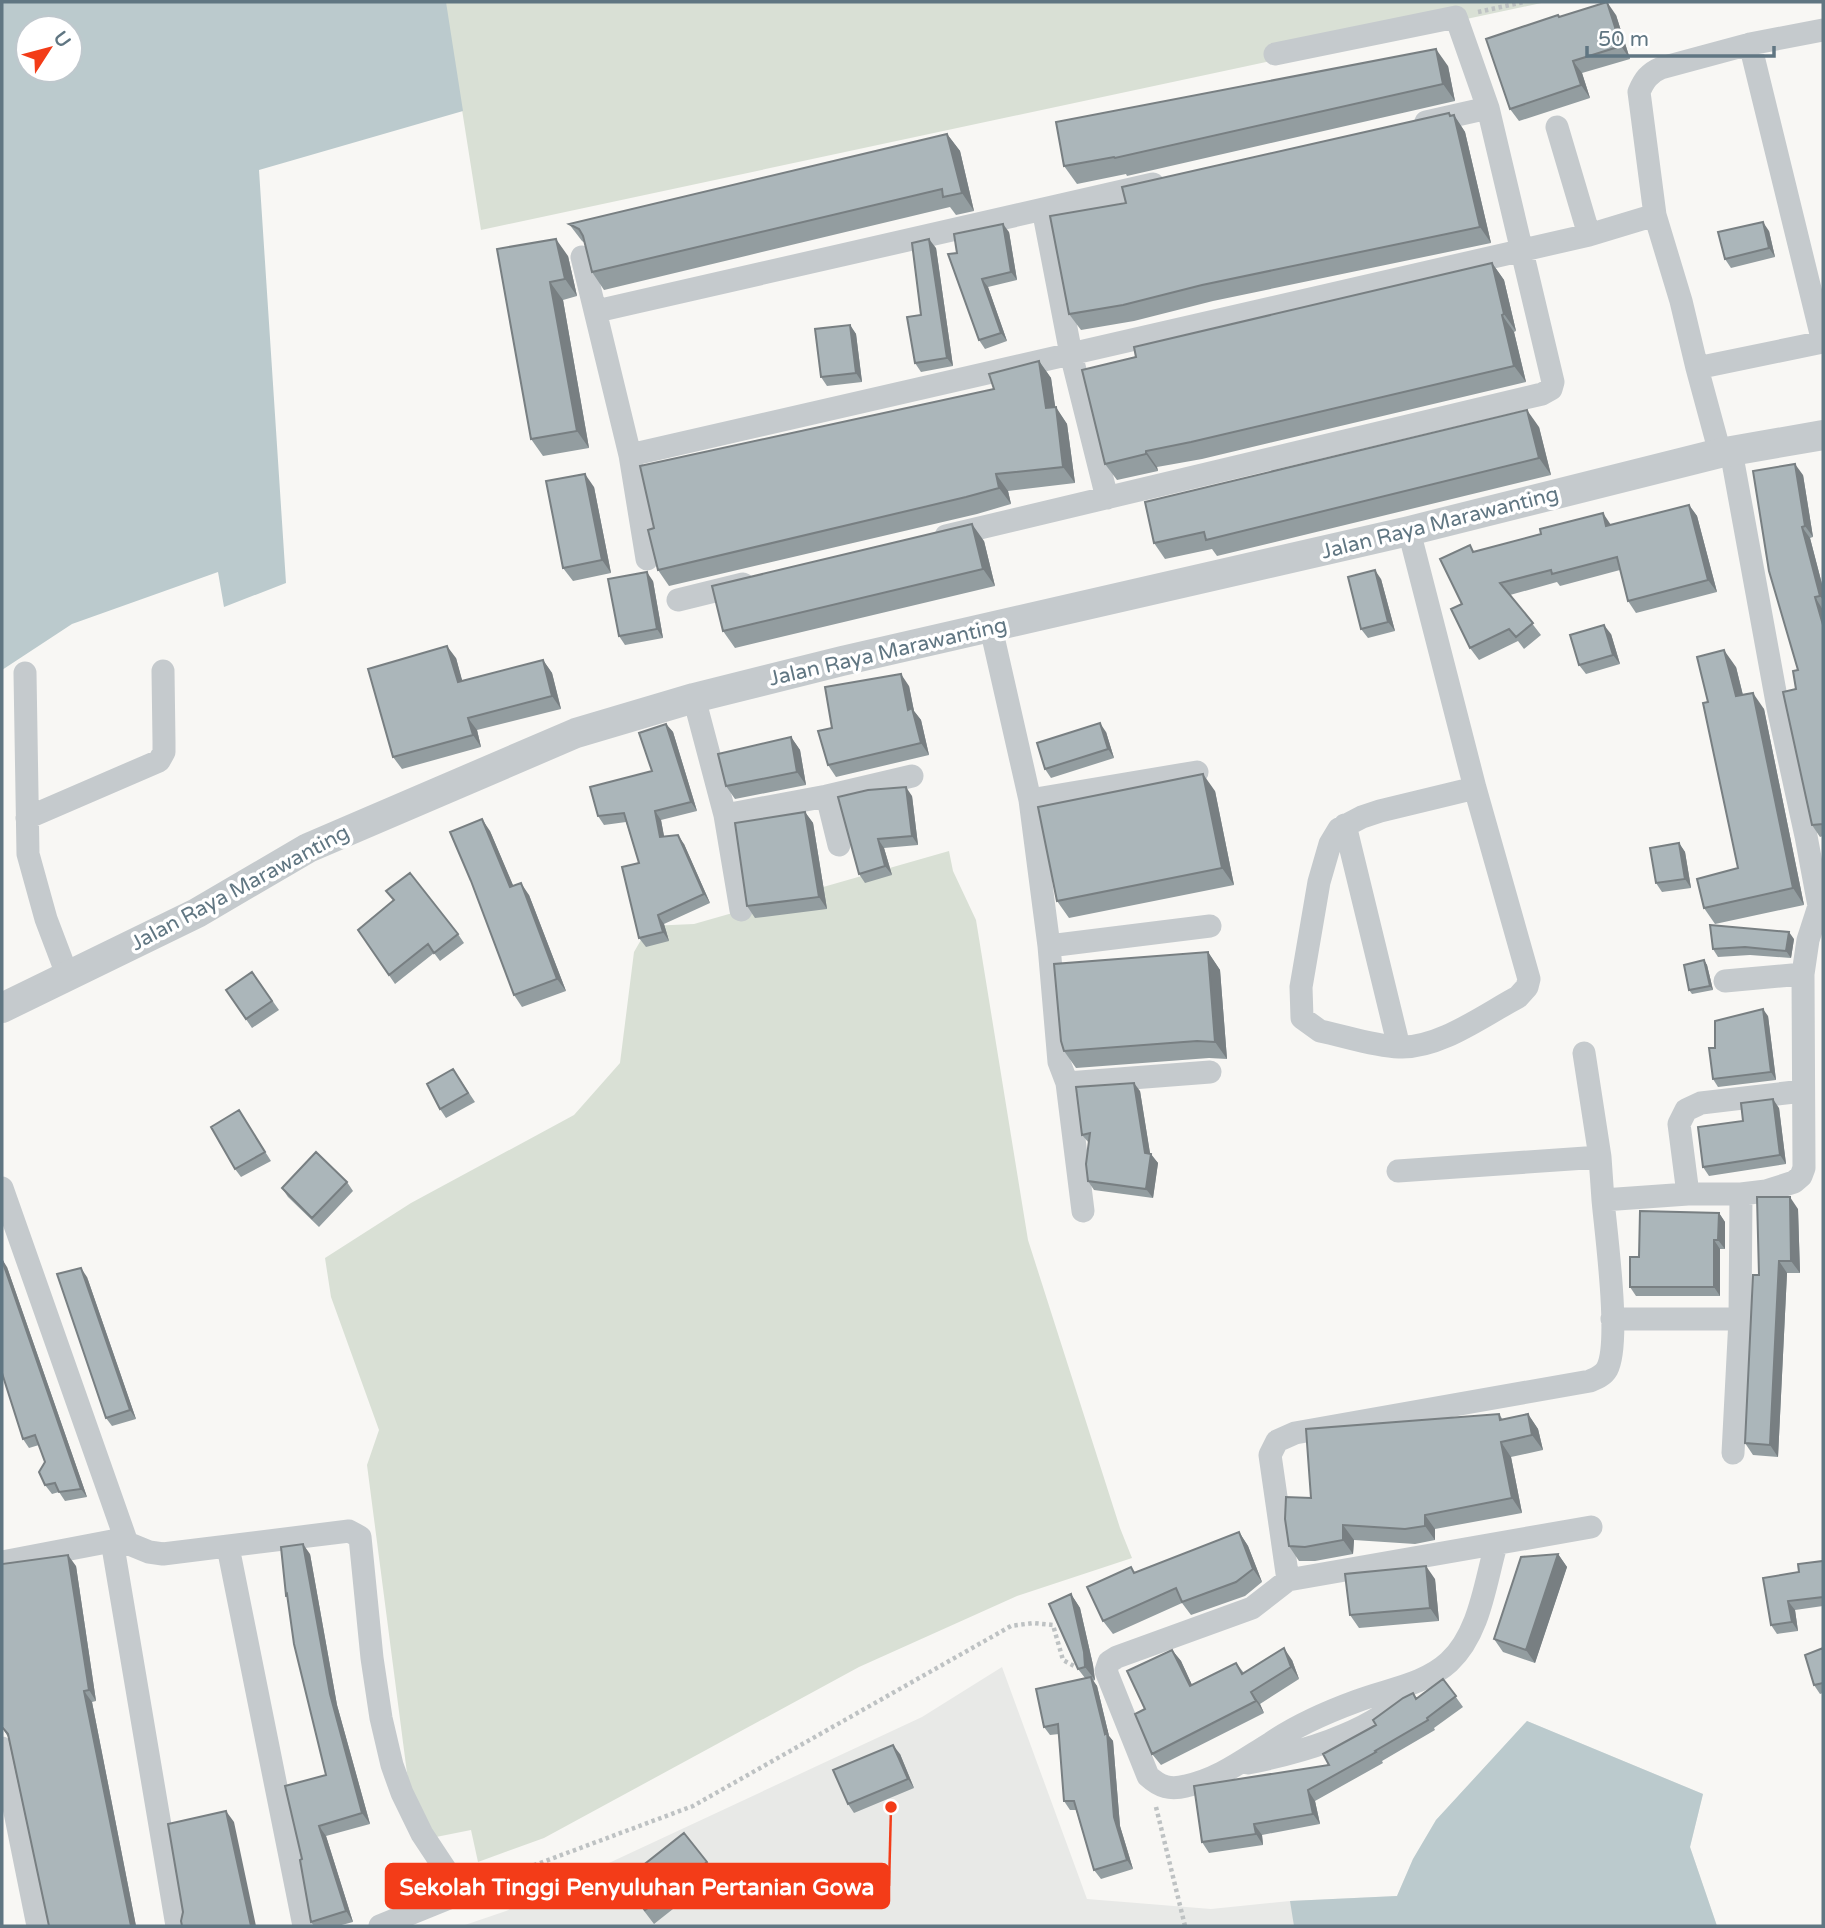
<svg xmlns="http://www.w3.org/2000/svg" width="1825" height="1928" font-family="'Varela Round',sans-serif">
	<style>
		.built { fill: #e8e9e7 }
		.green { fill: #d9e0d5 }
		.water { fill: #bbcacd; fill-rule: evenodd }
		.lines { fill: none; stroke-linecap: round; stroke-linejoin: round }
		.path { stroke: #bec2c3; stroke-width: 4.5; stroke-dasharray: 3.5 3.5; stroke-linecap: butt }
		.minor { stroke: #c5cacd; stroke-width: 23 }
		.tertiary { stroke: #c5cacd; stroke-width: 30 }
		.wall { fill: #939da0 }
		.shaded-wall { fill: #787f82 }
		.building { fill: #abb6ba; stroke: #787f82; stroke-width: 2 }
		.labels { text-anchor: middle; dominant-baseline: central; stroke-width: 7; stroke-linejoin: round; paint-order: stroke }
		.street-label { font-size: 21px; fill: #607682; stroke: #fff }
		.leader { fill: none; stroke: #f33c18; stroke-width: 2.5 }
		.callout-dot { fill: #f33c18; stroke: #fff; stroke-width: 2.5 }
		.callout { fill: #f33c18; stroke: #f33c18; stroke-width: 2.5 }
		.callout-label { font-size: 23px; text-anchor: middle; font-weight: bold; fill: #fff }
	</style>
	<rect width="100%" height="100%" fill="#f8f7f4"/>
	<!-- built -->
	<path class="built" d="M1002 1667 1087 1899 1211 1909 1290 1901 1397 1896 1413 1859 1436 1820 1527 1721 1703 1794 1690 1847 1717 1926H462L506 1911 922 1717Z"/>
	<!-- green -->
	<path class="green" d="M445 2H1546L481 230Z
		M949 851 953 871 976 920 1028 1240 1120 1528 1132 1558 1017 1596 859 1667 544 1838 478 1862 471 1830 421 1840 407 1773 367 1465 379 1430 331 1297 325 1258 411 1203 574 1115 620 1063 634 952 649 926 694 924Z"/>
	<!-- water -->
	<path class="water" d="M2 2H446L463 111 259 170 286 583 224 607 218 572 72 624 2 670ZM28 28H70V70H28Z
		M1527 1721 1703 1794 1690 1847 1717 1926H1294L1290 1901 1397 1896 1413 1859 1436 1820Z"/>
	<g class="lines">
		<!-- path -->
		<path class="path" d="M1478 12 1524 2
			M1156 1807 1185 1926
			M481 1885 693 1806 1011 1626 1033 1623 1053 1625 1063 1660 1074 1666 1082 1665"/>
		<!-- minor -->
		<path class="minor" d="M1750 44 1823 342 1697 368 1681 301 1655 215 1639 92C1644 80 1649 73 1661 68L1750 44 1823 30
			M1426 122 1488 108
			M1557 127 1589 235
			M1043 209 1071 354 1107 498
			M582 257 630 455 647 559
			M597 311 1153 184
			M1697 368 1720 453
			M630 455 1589 235 1655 215
			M1409 531 1475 788 1529 979 1527 987 1518 997C1484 1015 1439 1049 1399 1047 1373 1046 1345 1036 1320 1031L1302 1018 1301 987 1319 882 1330 844 1339 829 1362 817 1380 811 1475 788
			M946 536 1542 394 1551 389 1553 382 1488 108 1456 17 1275 54
			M678 600 743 584
			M991 628 1030 800 1049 946 1059 1062 1067 1083 1083 1211
			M25 673 28 854 46 919 68 977
			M694 698 725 815 741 910
			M827 796 839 845
			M1030 800 1197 772
			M725 815 827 796 912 776
			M27 818 159 761 164 752V742L163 671
			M1345 825 1399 1047
			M1049 946 1210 926
			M1725 981 1803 974
			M1584 1053 1600 1157 1603 1200
			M1067 1083 1210 1072
			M1398 1171 1600 1157
			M2 1188 127 1543 149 1552 163 1554 349 1531 360 1537 372 1658 381 1718 392 1765 402 1793 422 1834 461 1893 380 1926
			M1688 1194 1679 1124 1686 1110 1701 1103 1803 1091
			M1612 1319H1740
			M1733 1453 1740 1319 1741 1194
			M112 1541 177 1926
			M1496 1545C1485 1583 1480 1633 1449 1662 1424 1685 1388 1689 1357 1701 1327 1712 1297 1725 1271 1743 1243 1760 1219 1779 1186 1786 1170 1790 1160 1787 1148 1776L1106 1671 1109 1662 1117 1657 1252 1608 1288 1580 1270 1455 1277 1441 1295 1433 1590 1381C1597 1378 1603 1376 1607 1369 1621 1343 1606 1234 1603 1200L1688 1194H1741L1766 1191 1794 1182 1801 1176 1804 1168 1803 974 1808 940 1819 906 1806 836 1778 708 1731 451
			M228 1547 304 1926
			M2 1562 112 1541 126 1543
			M1288 1580 1591 1527
			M2 1748 38 1926
			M1248 1763C1294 1754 1369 1734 1402 1699"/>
		<!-- tertiary -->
		<path class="tertiary" d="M2 1008 197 913 308 848 576 733 694 698 842 661 1409 531 1720 453 1823 435"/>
	</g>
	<!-- wall -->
	<path class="wall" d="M1616 15 1630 59 1582 73 1590 98 1519 121 1510 109 1559 17Z
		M1448 66 1455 101 1127 176 1126 174 1077 184 1064 166Z
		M1454 115 1465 132 1491 243 1213 301 1134 321 1081 330 1069 314 1126 203Z
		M947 134 960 151 974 211 956 215 950 207 604 290 592 272 585 243 582 241 569 224Z
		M1769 231 1775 257 1731 268 1725 259Z
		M1009 232 1017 280 988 287 1007 341 985 349 979 340 957 253Z
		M936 248 953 366 921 372 915 363Z
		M497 249 568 256 577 296 563 300 589 448 543 456 531 439Z
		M1492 263 1504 280 1516 331 1514 332 1526 382 1202 459 1157 467 1158 471 1117 480 1105 464 1136 357Z
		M850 325 856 334 862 382 827 386 821 377Z
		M1039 361 1051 378 1055 407 1067 424 1075 483 1008 491 1011 504 977 514 669 586 658 570 994 389Z
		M1539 427 1551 475 1217 556 1212 549 1165 559 1154 543Z
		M1803 475 1813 537 1810 538 1823 588V836L1820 837 1812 825 1796 689 1798 670Z
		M594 487 611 573 573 581 563 568Z
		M1689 505 1697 516 1717 592 1636 613 1628 601 1620 570 1560 586 1557 582 1510 595 1541 635 1524 649 1518 641 1479 660 1470 648V545L1474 552 1611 525Z
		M984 541 995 586 735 648 723 631Z
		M1381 579 1395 631 1368 638 1361 629Z
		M653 581 663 638 625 645 619 636Z
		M1611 634 1620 664 1586 674 1579 665Z
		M456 658 462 681 543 660 552 673 561 709 477 730 481 747 402 769 393 757Z
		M1736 667 1743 695 1764 709 1804 905 1715 924 1704 908 1738 868 1708 702Z
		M909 686 914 711 921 720 929 755 836 777 828 765 832 728Z
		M666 724 673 732 697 811 661 820 664 837 684 844 710 903 664 924 669 941 646 947 639 938V863L626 822 604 825 598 816 652 771Z
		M1106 732 1114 758 1051 778 1045 769Z
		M791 737 800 750 806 785 735 799 726 786Z
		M868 790 912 796 918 845 884 848 892 875 865 883 859 874Z
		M1215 791 1234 885 1069 918 1057 901Z
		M805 812 813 823 827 909 755 918 747 906Z
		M490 831 513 886 529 895 566 991 522 1007 514 995Z
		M1679 843 1685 852 1691 888 1662 892 1656 883Z
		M358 930 458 934 464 943 440 961 434 953 395 984Z
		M1794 939 1791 958 1750 955 1718 957 1713 949Z
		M1208 952 1220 970 1227 1059 1209 1058 1076 1068 1064 1051Z
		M1704 960 1707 965 1713 990 1692 994 1689 990Z
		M252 972 279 1010 252 1028 226 990Z
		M1768 1016 1776 1080 1718 1087 1713 1079 1715 1048Z
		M453 1069 475 1102 446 1118 440 1109Z
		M1140 1091 1150 1154 1158 1163 1153 1198 1094 1190 1088 1181 1089 1143 1082 1135Z
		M1779 1108 1786 1164 1709 1176 1703 1167 1743 1121Z
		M239 1110 271 1161 241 1177 235 1169Z
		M347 1182 353 1191 319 1227 288 1197 282 1188Z
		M1798 1209 1800 1273H1787L1778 1457 1753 1455 1745 1443 1759 1275Z
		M1719 1213 1725 1222V1249H1720V1296H1636L1630 1287 1639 1257Z
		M7 1267 87 1497 65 1501 59 1492 52 1494 45 1485V1462L39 1445 29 1448 23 1439Z
		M87 1277 136 1419 112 1426 106 1418Z
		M1499 1414 1503 1420 1528 1414 1538 1429 1543 1450 1511 1457 1522 1513 1435 1529V1540L1415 1544 1354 1540 1353 1554 1315 1561H1299L1289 1546 1311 1498Z
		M1239 1532 1248 1546 1262 1582 1245 1596 1191 1615 1182 1603 1113 1634 1103 1621 1135 1573Z
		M310 1554 337 1705 370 1824 326 1836 353 1922 338 1926H314L311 1922 302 1859 326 1775 288 1598 286 1595Z
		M1558 1554 1567 1567 1535 1663 1503 1652 1494 1639Z
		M1823 1561V1606L1795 1610 1798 1631 1777 1634 1771 1625 1799 1572Z
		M76 1566 96 1701 92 1702 136 1926H49L8 1737 2 1727Z
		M1435 1579 1439 1621 1359 1628 1350 1615Z
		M1071 1594 1080 1608 1093 1665 1095 1680 1093 1681 1097 1686 1109 1736 1113 1741 1120 1826 1133 1869 1101 1879 1094 1870 1076 1810H1070L1064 1801 1059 1734 1050 1735 1044 1727 1085 1678 1078 1669Z
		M1823 1648V1693L1820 1694 1814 1685Z
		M1172 1650 1181 1661 1192 1685 1236 1663 1244 1673 1292 1660 1299 1679 1260 1704 1264 1713 1161 1765 1152 1754 1145 1709Z
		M1443 1679 1463 1707 1434 1728 1435 1730 1382 1761 1383 1763 1315 1801 1320 1824 1262 1835 1263 1845 1209 1853 1202 1842 1329 1765 1413 1693 1417 1699Z
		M900 1754 914 1788 854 1813 848 1804Z
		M707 1862 716 1875 654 1924 622 1882Z"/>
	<!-- shaded-wall -->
	<path class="shaded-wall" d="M1607 2 1616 15 1630 59 1621 46Z
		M1436 49 1448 66 1455 101 1443 84Z
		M1573 61 1582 73 1590 98 1581 85Z
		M1449 113 1455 121 1454 115 1465 132 1491 243 1480 227Z
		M947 134 960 151 974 211 962 193Z
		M1763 222 1769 231 1775 257 1769 248Z
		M1003 224 1009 232 1017 280 1011 272Z
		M556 239 568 256 577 296 565 279Z
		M929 239 936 248 953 366 947 358Z
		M1492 263 1504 280 1516 331 1504 314Z
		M982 279 988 287 1007 341 1001 333Z
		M550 282 563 300 589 448 577 431Z
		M1502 315 1514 332 1526 382 1514 366Z
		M850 325 856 334 862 382 856 373Z
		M1039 361 1051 378 1058 425 1046 408Z
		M1056 407 1067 424 1075 483 1063 467Z
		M1527 410 1539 427 1551 475 1539 458Z
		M1146 451 1157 467 1158 471 1146 454Z
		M1795 464 1803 475 1813 537 1805 526Z
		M585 474 594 487 611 573 602 560Z
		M996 474 1008 491 1011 504 999 488Z
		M1689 505 1697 516 1717 592 1708 580Z
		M1603 513 1611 525 1606 526Z
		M972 524 984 541 995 586 983 569Z
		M1802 527 1810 538 1823 588V600L1820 596Z
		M1375 570 1381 579 1395 631 1388 622Z
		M647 572 653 581 663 638 657 629Z
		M1815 597 1823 610V625Z
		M1604 625 1611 634 1620 664 1613 655Z
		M447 646 456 658 466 694 458 682Z
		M1724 650 1736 667 1747 712 1736 696Z
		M543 660 552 673 561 709 552 696Z
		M901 674 909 686 914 711 921 720 929 755 921 743 908 710Z
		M1753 693 1764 709 1804 905 1793 888Z
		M468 718 477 730 481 747 473 735Z
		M1100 723 1106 732 1114 758 1108 749Z
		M666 724 673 732 697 811 691 802Z
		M791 737 800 750 806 785 797 772Z
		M1203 774 1215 791 1234 885 1222 868Z
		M906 787 912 796 918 845 912 836Z
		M655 811 661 820 666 846 660 837Z
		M805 812 813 823 827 909 819 897Z
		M482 819 490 831 519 899 510 887Z
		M678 835 684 844 710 903 704 894Z
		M878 839 884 848 892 875 885 866Z
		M1679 843 1685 852 1691 888 1685 879Z
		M521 883 529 895 566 991 557 979Z
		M658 915 664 924 669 941 663 932Z
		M1789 932 1794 939 1791 958 1786 951Z
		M1208 952 1220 970 1227 1059 1215 1042Z
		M1704 960 1707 965 1713 990 1710 986Z
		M1763 1009 1768 1016 1776 1080 1771 1072Z
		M1134 1083 1140 1091 1151 1159V1154L1158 1163 1153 1198 1146 1189 1145 1153Z
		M1773 1099 1779 1108 1786 1164 1780 1155Z
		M1790 1197 1798 1209 1800 1273 1791 1261Z
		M1719 1213 1725 1222V1249L1718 1240Z
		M1714 1240 1720 1249V1296L1714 1287Z
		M2 1259 7 1267 87 1497 81 1489Z
		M1779 1261 1787 1273 1778 1457 1770 1445Z
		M81 1268 87 1277 136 1419 130 1410Z
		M1528 1414 1538 1429 1543 1450 1532 1435Z
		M1501 1442 1511 1457 1522 1513 1512 1498Z
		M1425 1515 1435 1529V1540L1425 1526Z
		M1343 1525 1354 1540 1353 1554 1343 1540Z
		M1239 1532 1248 1546 1262 1582 1253 1569Z
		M303 1544 310 1554 337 1705 370 1824 362 1813 330 1694Z
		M1558 1554 1567 1567 1535 1663 1526 1650Z
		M68 1555 76 1566 96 1701 89 1690Z
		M1426 1566 1435 1579 1439 1621 1430 1608Z
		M1071 1594 1080 1608 1093 1665 1095 1680 1085 1667Z
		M1788 1601 1795 1610 1798 1631 1792 1622Z
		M1284 1648 1292 1660 1299 1679 1291 1667Z
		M1172 1650 1181 1661 1198 1698 1190 1686Z
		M1091 1677 1097 1686 1109 1736 1113 1741 1120 1826 1133 1869 1127 1860 1114 1817 1105 1734Z
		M84 1691 92 1702 136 1926H131Z
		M1251 1692 1260 1704 1264 1713 1256 1701Z
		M893 1745 900 1754 914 1788 908 1779Z
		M1308 1790 1315 1801 1320 1824 1313 1814Z
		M226 1811 234 1822 256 1926H251Z
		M1254 1824 1262 1835 1263 1845 1256 1834Z
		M319 1826 326 1836 353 1922 346 1911Z"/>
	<!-- building -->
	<path class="building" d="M1607 2 1621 46 1573 61 1581 85 1510 109 1486 39 1558 15 1559 17Z
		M1436 49 1443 84 1115 158 1114 157 1064 166 1056 122Z
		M1449 113 1450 116 1454 115 1480 227 1202 285 1123 305 1069 314 1050 216 1126 203 1122 187Z
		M947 134 962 193 943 197 942 189 592 272 583 236 579 229 569 224Z
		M1763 222 1769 248 1725 259 1718 232Z
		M1003 224 1011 272 982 279 1001 333 979 340 948 254 957 253 954 234Z
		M556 239 565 279 550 282 577 431 531 439 497 249Z
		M929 239 947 358 915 363 907 317 921 315 912 243Z
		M1492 263 1504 314 1502 315 1514 366 1191 442 1146 451V454L1105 464 1082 370 1136 357 1134 347Z
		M850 325 856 373 821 377 815 329Z
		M1039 361 1046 408 1056 407 1063 467 996 474 999 488 966 497 658 570 648 530 654 528 640 466 994 389 989 374Z
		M1527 410 1539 458 1206 540 1204 532 1154 543 1145 502Z
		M1795 464 1805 526 1802 527 1820 596 1815 597 1823 625V824L1812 825 1783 692 1796 689 1793 671 1798 670 1769 571 1753 471Z
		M585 474 602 560 563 568 546 481Z
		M1689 505 1708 580 1628 601 1617 557 1552 574 1551 570 1500 583 1533 623 1516 637 1509 629 1470 648 1451 609 1462 604 1440 559 1470 545 1473 552 1541 534 1540 529 1603 513 1606 526Z
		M972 524 983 569 723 631 712 586Z
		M1375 570 1388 622 1361 629 1348 577Z
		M647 572 657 629 619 636 608 579Z
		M1604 625 1613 655 1579 665 1570 635Z
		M447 646 458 682 543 660 552 696 468 718 473 735 393 757 368 669Z
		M1724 650 1736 696 1753 693 1793 888 1704 908 1697 879 1738 868 1703 703 1708 702 1697 657Z
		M901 674 908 710 912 708 921 743 828 765 818 731 832 728 825 687Z
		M1100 723 1108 749 1045 769 1037 743Z
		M666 724 691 802 655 811 660 837 678 835 704 894 658 915 663 932 639 938 622 867 639 863 624 813 598 816 590 787 652 771 639 733Z
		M791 737 797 772 726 786 718 754Z
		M1203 774 1222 868 1057 901 1038 807Z
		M906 787 912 836 878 839 885 866 859 874 838 797 868 790Z
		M805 812 819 897 747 906 735 823Z
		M482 819 510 887 521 883 557 979 514 995 471 881 450 832Z
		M1679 843 1685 879 1656 883 1650 848Z
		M410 873 458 934 434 953 428 944 389 975 358 930 394 900 386 891Z
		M1710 925 1789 932 1786 951 1745 947 1713 949Z
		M1208 952 1215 1042 1197 1041 1064 1051 1061 1041 1054 964Z
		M1704 960 1710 986 1689 990 1684 965Z
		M252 972 272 1001 246 1019 226 990Z
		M1763 1009 1771 1072 1713 1079 1709 1048H1715V1021Z
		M453 1069 468 1093 440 1109 427 1084Z
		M1134 1083 1145 1153 1151 1154 1146 1189 1088 1181 1086 1164 1090 1133 1082 1135 1076 1087Z
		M1773 1099 1780 1155 1703 1167 1698 1127 1743 1121 1741 1103Z
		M239 1110 265 1152 235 1169 211 1127Z
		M316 1152 347 1182 312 1218 282 1188Z
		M1757 1197H1790L1791 1261H1779L1770 1445 1745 1443 1753 1275H1759Z
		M1640 1211 1719 1213 1718 1240H1714V1287H1630V1257H1639Z
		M2 1260 81 1489 59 1492 55 1483 45 1485 39 1472 45 1462 35 1435 23 1439 2 1373Z
		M81 1268 130 1410 106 1418 57 1274Z
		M1499 1414 1500 1420 1528 1414 1532 1435 1501 1442 1512 1498 1425 1515V1526L1405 1529 1343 1525V1540L1305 1547 1289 1546 1285 1519 1286 1497 1311 1498 1306 1429Z
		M1239 1532 1253 1569 1236 1582 1182 1602 1176 1588 1103 1621 1087 1587 1131 1567 1134 1573Z
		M303 1544 330 1694 362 1813 319 1826 346 1911 311 1922 300 1860 302 1859 285 1786 326 1775 294 1644 287 1594 286 1595 281 1547Z
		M1558 1554 1526 1650 1494 1639 1521 1557Z
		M68 1555 89 1690 84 1691 131 1926H49L8 1734 2 1727V1564Z
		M1823 1561V1597L1788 1601 1792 1622 1771 1625 1763 1578 1799 1572 1798 1564Z
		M1426 1566 1430 1608 1350 1615 1345 1574Z
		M1071 1594 1084 1652 1085 1667 1078 1669 1049 1604Z
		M1284 1648 1291 1667 1251 1692 1256 1701 1152 1754 1135 1714 1145 1709 1127 1671 1172 1650 1190 1686 1236 1663 1242 1674Z
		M1823 1648V1683L1814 1685 1805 1655Z
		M1091 1677 1105 1734 1107 1732 1114 1817 1127 1860 1094 1870 1074 1801H1064L1058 1724 1044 1727 1036 1689Z
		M1443 1679 1456 1696 1427 1718 1428 1720 1375 1751 1376 1752 1308 1790 1313 1814 1254 1824 1256 1834 1202 1842 1194 1786 1329 1765 1323 1754 1376 1725 1373 1720 1403 1698 1413 1693 1416 1699Z
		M893 1745 908 1779 848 1804 833 1770Z
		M226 1811 251 1926H182L181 1921 183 1912 168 1824Z
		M684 1833 707 1862 645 1910 622 1882Z"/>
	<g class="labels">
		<!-- street labels -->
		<g class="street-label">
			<text transform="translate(1440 523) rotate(-14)">Jalan Raya Marawanting</text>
			<text transform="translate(888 652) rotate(-13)">Jalan Raya Marawanting</text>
			<text transform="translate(240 888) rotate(-28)">Jalan Raya Marawanting</text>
		</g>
	</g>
	<!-- callouts -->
	<path class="leader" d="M891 1807L889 1886"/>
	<circle class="callout-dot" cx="891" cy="1807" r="7"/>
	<rect class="callout" x="386" y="1864" width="503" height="44" rx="7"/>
	<g class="callout-label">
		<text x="637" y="1895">Sekolah Tinggi Penyuluhan Pertanian Gowa</text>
	</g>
	<!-- border -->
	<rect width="1825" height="1928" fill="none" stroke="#607682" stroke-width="7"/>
	<!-- north arrow -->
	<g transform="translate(49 49) rotate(54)"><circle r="33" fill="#ffffff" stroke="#bfc8cd" stroke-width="2"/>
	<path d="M0-5L12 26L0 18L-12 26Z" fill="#f33c18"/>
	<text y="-10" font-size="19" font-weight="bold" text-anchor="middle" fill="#607682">U</text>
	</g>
	<!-- scale -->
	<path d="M1587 46v10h187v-10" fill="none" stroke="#607682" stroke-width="3.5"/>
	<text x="1598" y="46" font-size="21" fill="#607682" stroke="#ffffff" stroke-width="5" paint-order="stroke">50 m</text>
</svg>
